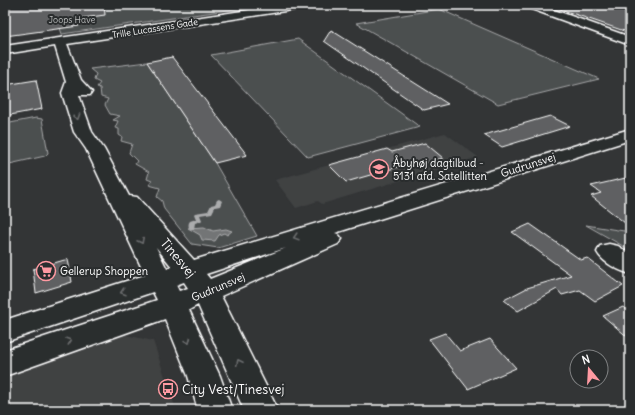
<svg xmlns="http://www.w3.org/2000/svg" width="635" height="415" font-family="Delius,sans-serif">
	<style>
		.built { fill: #404243 }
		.green { fill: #4c4f50; stroke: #a6a7a8 }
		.water { fill: #737576; stroke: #abacad }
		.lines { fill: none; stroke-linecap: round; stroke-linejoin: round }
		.stream { fill: #abacad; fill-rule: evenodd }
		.building { fill: #5f6162; stroke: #fff }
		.minor-casing { stroke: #fff; stroke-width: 3 }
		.minor { fill: #2a2d2e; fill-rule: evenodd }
		.oneway { stroke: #6a6c6d }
		.labels { text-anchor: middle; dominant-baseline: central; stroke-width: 4; stroke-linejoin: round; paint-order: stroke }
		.far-park-label { font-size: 9px; fill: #b7b9b9; stroke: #2a2d2e }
		.far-street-label { font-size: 9px; fill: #fff; stroke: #2a2d2e }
		.poi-label { font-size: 11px; fill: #fff; stroke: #2a2d2e; text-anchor: start }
		.street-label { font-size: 11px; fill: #fff; stroke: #2a2d2e }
		.near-street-label { font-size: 13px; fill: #fff; stroke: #2a2d2e }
		.near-poi-label { font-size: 13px; fill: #fff; stroke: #2a2d2e; text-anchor: start }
	</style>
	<rect width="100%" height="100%" fill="#333536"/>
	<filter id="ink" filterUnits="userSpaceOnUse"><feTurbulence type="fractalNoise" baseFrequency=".025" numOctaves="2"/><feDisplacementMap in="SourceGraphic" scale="8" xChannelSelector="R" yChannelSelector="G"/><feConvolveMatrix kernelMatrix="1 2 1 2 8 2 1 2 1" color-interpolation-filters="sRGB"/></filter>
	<g filter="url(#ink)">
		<!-- built -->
		<path class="built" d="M445 133 478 157 322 204 318 201 296 208 275 180Z
			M121 334 153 341 176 410H5V376Z"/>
		<!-- green -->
		<path class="green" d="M52 5H262L62 34Z
			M439 9 599 79 498 104 356 23Z
			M298 39 420 127 308 157 211 55Z
			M147 62 215 163 257 236 218 248 192 244 164 209 162 201 157 197 160 188 149 185 152 181 147 179 149 172 135 164 137 161 129 153 132 144 121 141 122 137 119 135V129L115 128 118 121 113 120 120 116 110 114 105 105 108 99 101 97 100 88 97 87 100 83 94 80 96 74 90 69Z
			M36 118 42 119 48 153 45 156 5 165V124Z
			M586 225 624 231 630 229V250Z"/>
		<!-- water -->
		<path class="water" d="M204 227 213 231 226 229 232 231 227 235 224 233 219 235 215 241 202 240 200 235 188 228Z"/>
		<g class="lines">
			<!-- stream -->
			<path class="stream" d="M219 199 222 201 220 206 215 207 212 213 200 215 202 220 201 221 195 223 194 229H190C188 227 188 223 190 221L196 219 194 214 195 213 208 211 211 205 215 204 217 200Z"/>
		</g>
		<!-- building -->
		<path class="building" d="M5 5H104L105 15 76 19 79 26 5 36Z
			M557 5H630V33L557 8Z
			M331 30 448 104 424 110 324 41Z
			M172 57 247 155 215 163 147 62Z
			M36 80 42 109 5 116V85Z
			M550 116 570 126 502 147 484 135Z
			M425 143 443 158 408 168 405 165 346 182 329 165 387 149 392 152Z
			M630 177V227L591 196 601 193 591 186Z
			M530 224 581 260 587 258 623 286 595 301 580 290 562 295 557 289 518 311 504 300 527 288 571 275 512 232Z
			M68 259 72 282 36 293 33 269Z
			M623 307 630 313V339L603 316Z
			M445 333 460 351 490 339 516 368 468 389 429 339Z"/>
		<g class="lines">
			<defs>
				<path id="minor" d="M283 5H310L305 8 67 44 81 80 92 92 90 95H79L92 132 104 149 129 196 137 197 194 260 630 129V140L335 233 338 234 342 239 338 244 221 296 278 410H244L198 305 189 310 220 376 232 410H198L188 376 165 319 5 376V350L157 300 153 292 5 342V320L145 275 86 149 74 132 62 93 66 82 55 46 5 54V46ZM156 247 172 267 167 269ZM286 248 210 279 206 274ZM184 282 188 288 179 291 176 285Z
					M525 5H540L630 37V45L526 7Z
					M609 244 618 246 630 254V274C618 270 603 263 597 252L600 246Z"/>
			</defs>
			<!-- minor casing -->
			<use href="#minor" class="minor-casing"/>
			<!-- minor -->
			<use href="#minor" class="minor"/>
		</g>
		<!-- one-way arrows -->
		<defs><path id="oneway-chevron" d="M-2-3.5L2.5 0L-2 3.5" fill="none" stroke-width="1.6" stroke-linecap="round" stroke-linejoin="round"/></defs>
		<g class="oneway">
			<use href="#oneway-chevron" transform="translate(77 117) rotate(71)"/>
			<use href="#oneway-chevron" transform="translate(296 237) rotate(163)"/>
			<use href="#oneway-chevron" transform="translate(141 241) rotate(63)"/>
			<use href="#oneway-chevron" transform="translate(123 292) rotate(162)"/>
			<use href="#oneway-chevron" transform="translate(69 341) rotate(-19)"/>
			<use href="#oneway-chevron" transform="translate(188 341) rotate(67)"/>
			<use href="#oneway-chevron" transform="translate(239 362) rotate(-115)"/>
		</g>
	</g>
	<!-- icons -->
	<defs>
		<symbol id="school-ring" viewBox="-11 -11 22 22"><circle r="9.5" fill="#2a2d2e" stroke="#ff9aa2" stroke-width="1.5"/><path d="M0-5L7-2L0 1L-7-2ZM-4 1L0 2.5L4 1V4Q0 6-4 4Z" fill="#ff9aa2"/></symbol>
		<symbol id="supermarket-ring" viewBox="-11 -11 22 22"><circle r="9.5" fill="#2a2d2e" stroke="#ff9aa2" stroke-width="1.5"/><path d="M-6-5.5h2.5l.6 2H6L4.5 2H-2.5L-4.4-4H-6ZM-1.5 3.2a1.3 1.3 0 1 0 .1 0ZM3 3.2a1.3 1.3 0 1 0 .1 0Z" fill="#ff9aa2"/></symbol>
		<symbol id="bus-ring" viewBox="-11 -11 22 22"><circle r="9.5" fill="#2a2d2e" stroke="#ff9aa2" stroke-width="1.5"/><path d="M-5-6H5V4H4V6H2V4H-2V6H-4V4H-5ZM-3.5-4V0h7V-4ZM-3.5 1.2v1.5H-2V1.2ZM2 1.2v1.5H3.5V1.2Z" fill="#ff9aa2"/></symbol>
	</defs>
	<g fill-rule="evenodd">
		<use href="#school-ring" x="368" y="158" width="22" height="22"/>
		<use href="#supermarket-ring" x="35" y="260" width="22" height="22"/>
		<use href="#bus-ring" x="157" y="378" width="22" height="22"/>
	</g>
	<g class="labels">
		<!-- far-park labels -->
		<g class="far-park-label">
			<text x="72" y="19">Joops Have</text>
		</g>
		<!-- far-street labels -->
		<g class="far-street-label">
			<text transform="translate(155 28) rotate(-9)">Trille Lucassens Gade</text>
		</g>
		<!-- poi labels -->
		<g class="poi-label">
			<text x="393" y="163">Åbyhøj dagtilbud -<tspan x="393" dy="13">5131 afd. Satellitten</tspan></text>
			<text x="60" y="271">Gellerup Shoppen</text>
		</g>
		<!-- street labels -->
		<g class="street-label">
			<text transform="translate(528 165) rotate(-18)">Gudrunsvej</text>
			<text transform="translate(218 287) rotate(-23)">Gudrunsvej</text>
		</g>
		<!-- near-street labels -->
		<g class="near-street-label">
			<text transform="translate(178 258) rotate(50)">Tinesvej</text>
		</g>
		<!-- near-poi labels -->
		<g class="near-poi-label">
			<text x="182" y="389">City Vest/Tinesvej</text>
		</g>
	</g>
	<!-- margin -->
	<rect width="635" height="415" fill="none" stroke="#2a2d2e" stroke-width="20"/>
	<rect x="10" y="10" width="615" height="395" fill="none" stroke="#fff" stroke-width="1.5" filter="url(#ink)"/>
	<!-- north arrow -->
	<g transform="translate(589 369) rotate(342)"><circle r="19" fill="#2a2d2e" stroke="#7f8182"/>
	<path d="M0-3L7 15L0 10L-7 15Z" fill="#ff9aa2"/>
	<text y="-6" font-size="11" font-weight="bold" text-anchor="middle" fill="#ffffff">N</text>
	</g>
</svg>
